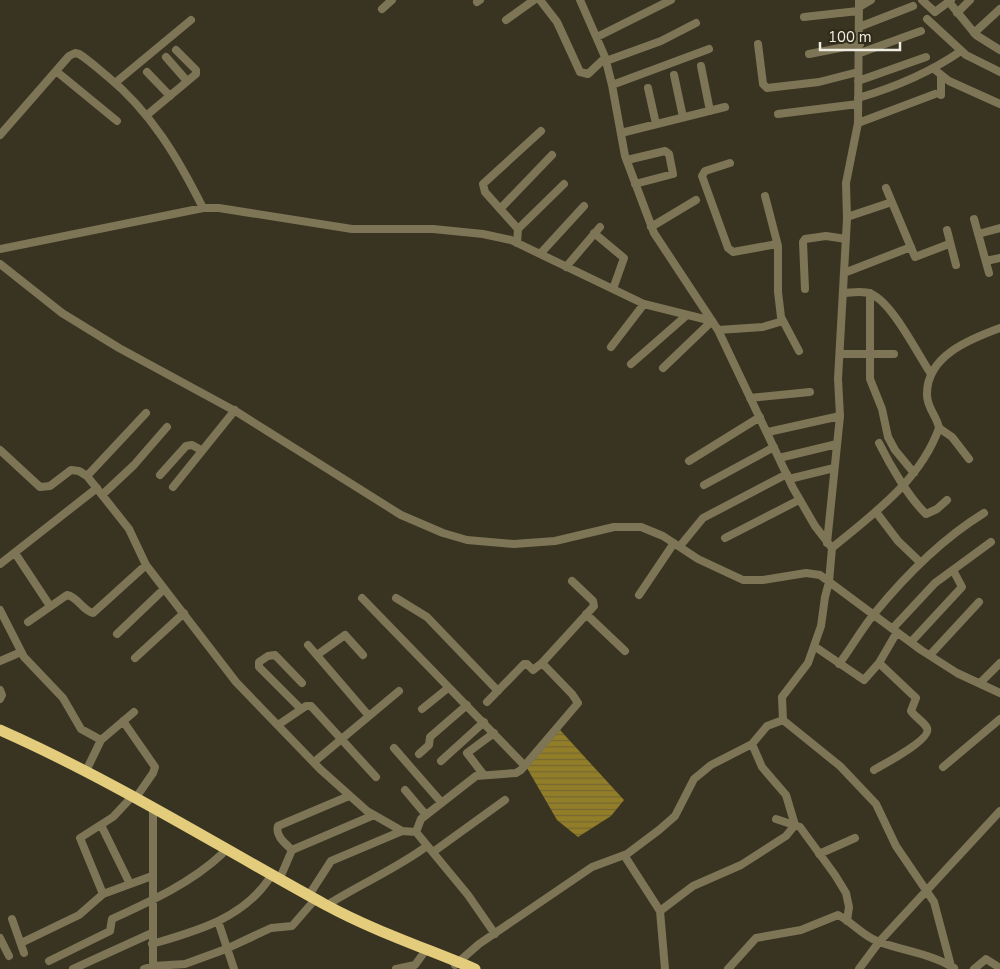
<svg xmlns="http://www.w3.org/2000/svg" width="1000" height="969" font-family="'Nunito Sans',sans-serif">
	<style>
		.water { fill: url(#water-rules) }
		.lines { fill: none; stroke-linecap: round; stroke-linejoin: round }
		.minor { stroke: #7d7555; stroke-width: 8 }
		.highway { stroke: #e3cd7c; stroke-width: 11 }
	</style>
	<defs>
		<pattern id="water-rules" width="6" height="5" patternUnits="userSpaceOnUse" patternTransform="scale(1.25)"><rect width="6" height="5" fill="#927d28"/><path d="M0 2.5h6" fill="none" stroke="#746733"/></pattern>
	</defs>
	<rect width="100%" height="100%" fill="#393422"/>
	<!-- water -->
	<path class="water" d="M560 730 624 800 611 816 578 837 557 820 527 768Z"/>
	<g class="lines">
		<!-- minor -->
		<path class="minor" d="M540 0 557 22 580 72 588 74 605 58
			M580 0 605 57 612 85 625 156 654 233 718 330 793 488 815 526 832 548 829 582 825 597 821 626 808 663 782 697 783 720 840 766 876 804 896 846 934 902 951 966
			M922 0 935 12 951 0
			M477 2 480 0
			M949 2 976 35 1000 50
			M859 7 871 0
			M382 9 392 0
			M957 13 970 0
			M804 17 858 11
			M927 19 966 55 1000 72
			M506 20 534 0
			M859 27 913 6
			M974 33 1000 9
			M597 37 671 0
			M758 44 763 84 767 88 819 82 858 72
			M860 53 921 31
			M809 54 860 44
			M166 57 187 81
			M606 61 661 41 696 23
			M701 66 710 111
			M934 69 949 81 1000 104
			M56 71 117 121
			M147 72 170 96
			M674 75 683 117
			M941 76V95
			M858 81 926 57
			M115 83 191 20
			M612 85 709 49
			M648 88 656 124
			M858 98C896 87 929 73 961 51
			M778 114 858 104
			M147 115 196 74V70L176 50
			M858 123 935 94
			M621 133 725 107
			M0 135 69 56 75 53 79 54C89 60 98 69 107 76 151 112 178 158 203 208
			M627 160 665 151 669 154 673 174 635 184
			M730 163 705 171 702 176 728 248 733 252 777 244
			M886 188 915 257 949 244
			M765 196 778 246V292L781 317 799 351
			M500 209 552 155
			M847 217 892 202
			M974 219 989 273
			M651 227 696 200
			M518 229 485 192 483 184 541 131
			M947 230 956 265
			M594 233 624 258 613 289
			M978 234 1000 228
			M517 243 518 229 564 184
			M0 249 203 208H219L352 229H433L483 234 511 240 644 304 712 321 663 368
			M540 254 584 206
			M986 261 1000 258
			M0 264 62 313 119 348 237 412 401 515 443 533 467 540 514 544 555 541 614 527H641L663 536 698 559 743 580H763L806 573 820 575 921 650 957 673 1000 693
			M566 267 600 227
			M844 273 911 247
			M805 289 803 242 805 239 826 236 846 239
			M843 293C851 293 863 290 871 294 892 302 918 355 931 374
			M870 293V379L882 409 888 437 895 450 914 473
			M718 330 763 327 783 321
			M611 347 644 304
			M840 354H894
			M631 364 687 315
			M750 398 810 392
			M939 428 952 437 969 459
			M768 432 840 416
			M879 443C890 465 909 498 926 514L937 509 947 500
			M0 450 40 487 50 486 71 470 79 471 87 476 129 529 146 565 236 682 320 769 367 811 402 831 416 832 468 895 495 934
			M779 458 837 444
			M689 461 760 417
			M160 475 186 446 192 445 201 450
			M87 476 146 413
			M789 479 834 468
			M704 485 774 447
			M173 487 235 410
			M102 495 134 465 167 427
			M876 512 898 541 921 563
			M725 538 799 500
			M827 543 840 416 838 379 847 219 846 183 858 123 859 0
			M680 546 703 518 787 474
			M832 548C873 514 920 481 939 428 937 416 927 408 927 395 926 356 970 339 1000 328
			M15 553 50 606
			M0 564 97 488
			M639 595 674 543
			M362 598 525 766
			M396 598 427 617 498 691
			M0 610 24 657 63 698 81 729 101 740 86 771
			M586 614 625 651
			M28 622 67 595C78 597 82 610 93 613L146 565
			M893 628 935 583 991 542
			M117 634 164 589
			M911 642 962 587 953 570
			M308 645 369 716
			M814 646 864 680 879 663 897 632
			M317 655 345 635 363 655
			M930 655 979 602
			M135 658 184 613
			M0 661 21 652
			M542 663 594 606 593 601 572 581
			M839 664C851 648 861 630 874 614 905 576 942 539 984 513
			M980 683 1000 663
			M0 690 2 695 0 699
			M301 709 259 667V662L268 656 275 655 302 683
			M422 709 448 688
			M123 721 155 767 153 773 135 799
			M278 725 306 706H311L376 777
			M101 740 134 712
			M394 748 441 802
			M419 754 429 745 430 737 467 705
			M441 761 484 722
			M314 762 399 691
			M943 767 1000 719
			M874 770C884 764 932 739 927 728 924 722 915 717 911 711L916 698 879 663
			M483 774 467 753 494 733
			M405 790 426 815
			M153 809V969
			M776 819 800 827 835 875 846 893 849 907 847 921
			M101 825 130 884
			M416 832 421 819 476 776 516 773 521 770 578 703 572 694 542 663 533 670 527 664H524L487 702
			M292 850C285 843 275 836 278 826L349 796
			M433 852 505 800
			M819 854 855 838
			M624 855 660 911 665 969
			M280 878 292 850 374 815
			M103 894 80 838 113 817 128 801
			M309 895 331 861 402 831
			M327 905C360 884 396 869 427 846
			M660 911 693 886 741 865 786 836 795 825 786 795 762 767 752 744
			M12 919 24 953
			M218 921 234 969
			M0 938 9 956
			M21 943 79 915 103 894 152 876
			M152 944C196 931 242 919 269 879
			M49 961 110 931 112 919C151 901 191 883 222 854
			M455 965 479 944 592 867 627 854 659 830 675 816 694 779 711 765 752 744 767 726 783 720
			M73 969 152 933
			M144 969 153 966 185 964 226 949 271 928 292 926 312 903
			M396 969 415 965 423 954
			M728 969 756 938 801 930 838 915C852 922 862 935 877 941 902 951 930 953 954 968
			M859 969 879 942 1000 811
			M974 969 986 959 1000 968"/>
		<!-- highway -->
		<path class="highway" d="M0 730C113 780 218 846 326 905 374 931 425 948 475 969"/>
	</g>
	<!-- scale -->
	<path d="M820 42v8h80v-8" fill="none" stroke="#efece1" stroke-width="2.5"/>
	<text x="828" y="42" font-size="15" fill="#efece1" stroke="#2f2a19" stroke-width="4" paint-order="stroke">100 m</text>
</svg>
